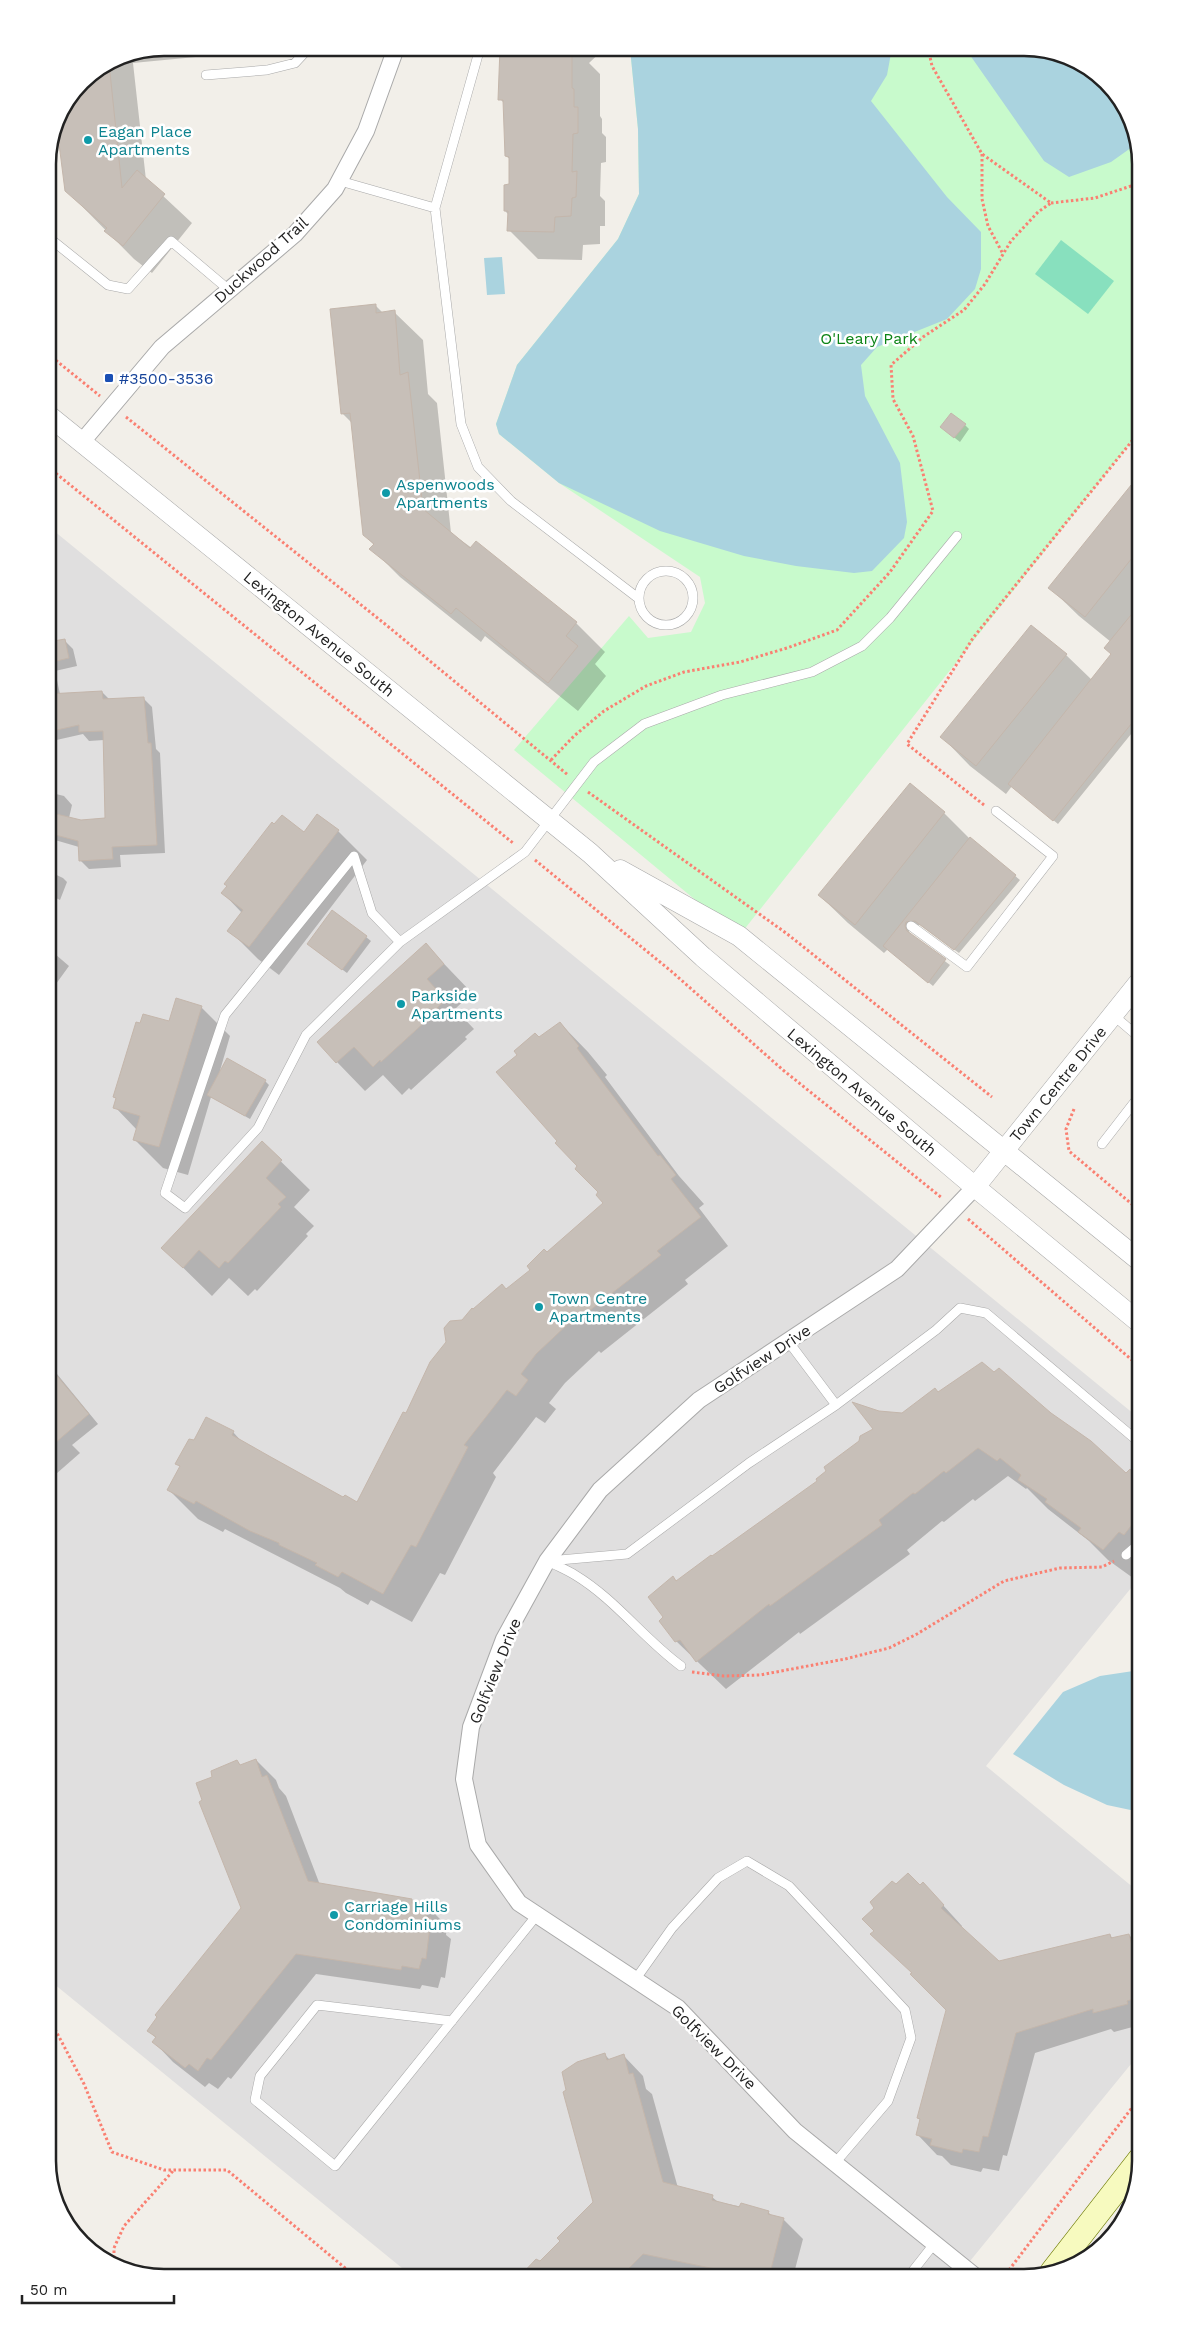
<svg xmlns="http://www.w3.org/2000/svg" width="1188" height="2325" font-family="'Work Sans',sans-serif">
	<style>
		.residential { fill: #e0dfdf }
		.park { fill: #c8facc }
		.pitch { fill: #88e0be }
		.water { fill: #aad3df }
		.shadow { fill: #0003 }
		.building { fill: #c7bfb8; stroke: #c4b6ab }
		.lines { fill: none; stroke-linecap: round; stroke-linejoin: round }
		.service-casing { stroke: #a9a9a9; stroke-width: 10 }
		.minor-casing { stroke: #a9a9a9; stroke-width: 18 }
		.tertiary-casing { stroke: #a9a9a9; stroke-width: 21 }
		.secondary-casing { stroke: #707d05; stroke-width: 25 }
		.path { stroke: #fa8072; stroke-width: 3; stroke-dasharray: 2.5 2.5; stroke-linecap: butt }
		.service { stroke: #fff; stroke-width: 9 }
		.minor { stroke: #fff; stroke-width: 16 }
		.tertiary { stroke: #fff; stroke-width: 20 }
		.secondary { stroke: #f7fabf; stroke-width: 24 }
		.culture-dot { fill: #0f9aa8; stroke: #fff; stroke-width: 2 }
		.transit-dot { fill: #1a4fb4; stroke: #fff; stroke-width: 2 }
		.labels { text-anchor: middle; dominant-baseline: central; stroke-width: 5; stroke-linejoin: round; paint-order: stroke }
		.culture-label { font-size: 16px; fill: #0d838f; stroke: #fff; text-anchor: start }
		.street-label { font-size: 16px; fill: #222; stroke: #fff }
		.park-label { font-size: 16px; fill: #0c8416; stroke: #fff }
		.transit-label { font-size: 16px; fill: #164399; stroke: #fff; text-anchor: start }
		.rim { fill: none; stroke: #222; stroke-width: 2.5 }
	</style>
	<rect width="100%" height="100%" fill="#f2efe9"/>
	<!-- residential -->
	<path class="residential" d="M48 526 1140 1419V1577L986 1766 1140 1893V2053L957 2277H413L48 1979Z"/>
	<!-- park -->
	<path class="park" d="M630 48H1032L1095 71 1132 120 1140 164V431L739 936 514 750 629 616 648 638 691 632 705 603 700 577 559 483 499 434 496 424 517 365 618 239 639 194 638 129Z"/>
	<!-- pitch -->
	<path class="pitch" d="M1061 240 1114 281 1088 314 1035 274Z"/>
	<!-- water -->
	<path class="water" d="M630 48H892L887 75 871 101 947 197 981 232V269L975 289 947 319 877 347 861 365 865 396 900 463 907 522 904 538 872 571 854 573 796 566 744 556 660 531 559 483 499 434 496 424 517 365 618 239 639 194 638 129Z
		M965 48H1032L1095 71 1132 120 1135 145 1111 162 1069 177 1044 161Z
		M502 257 505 294 487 295 484 258Z
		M1140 1670V1812L1107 1805 1064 1785 1013 1754 1063 1692 1100 1676Z"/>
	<!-- shadow -->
	<path class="shadow" d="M164 48H291L133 63 146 180 192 223 152 273 134 259 66 190 57 118 82 81 120 56Z
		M500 48H605L589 63 600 74V116L602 119V133L606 137V162L601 163 600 196 605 201V226H600V244L583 245 582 260 538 259 509 230V215L505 211 510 186 511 160 506 156 505 104 500 99Z
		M375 305 383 313 394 312 423 340 428 394 437 403 451 533 576 623 605 652 595 664 606 676 578 711 485 636 481 642 400 577 371 548 374 545 364 534 352 423 342 413Z
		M965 425 969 429 960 442 946 431Z
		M1139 477 1140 706 1137 711 1140 714V723L1058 824 1012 786 1006 794 970 766 942 737 1032 627 1066 655 1092 680 1113 654 1111 642 1079 616 1050 588Z
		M64 640 73 649 77 666 55 671 60 694 102 692 110 700 143 698 152 707 156 749 160 753 165 853 120 855 121 867 89 869 80 860 79 847 48 838V792L64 796 72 805 69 818 81 821 106 820 104 740 89 741 83 734 52 741 48 737V642Z
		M944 813 970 839 1020 880 959 953 920 925 911 926 909 931 910 935 950 965 933 986 888 949 884 953 848 923 819 895Z
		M318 816 338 831 367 860 279 975 258 959 229 930 242 913 223 893 304 834Z
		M48 871 63 878 67 882 60 900 48 894Z
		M366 937 371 941 347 973 313 948Z
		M426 945 472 993 455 1009 474 1029 465 1037 467 1039 411 1090 409 1088 402 1095 383 1075 365 1091 337 1062Z
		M48 948 69 966 48 995Z
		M201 1007 230 1036 219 1074 265 1081 269 1085 250 1119 211 1097 188 1175 163 1168 134 1139 137 1130 115 1107 117 1099 114 1096 170 1023Z
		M560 1023 588 1052 607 1075 605 1077 679 1176 704 1204 699 1208 728 1246 685 1280 688 1284 601 1353 599 1351 565 1383 549 1403 556 1409 545 1423 536 1417 493 1473 496 1477 445 1575 440 1573 412 1622 371 1600 368 1605 346 1593 340 1588 225 1529 223 1532 198 1519 169 1490 181 1467 177 1464 195 1442 233 1432 243 1443 344 1499 357 1503 406 1415 462 1322 532 1270 547 1254 605 1203 600 1192 559 1141 539 1039Z
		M262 1143 310 1190 294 1207 314 1226 306 1234 308 1236 257 1291 255 1289 248 1296 229 1278 212 1296 163 1248Z
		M48 1363 98 1424 72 1445 80 1453 48 1481V1406L53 1401 48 1402Z
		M939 1393 1051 1414 1126 1474 1130 1471 1140 1480V1568L1133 1578 1108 1560 1089 1541 1048 1509 1027 1488 1026 1489 1008 1476 975 1501 973 1499 944 1522 942 1521 907 1550 910 1554 800 1634 799 1632 726 1689 676 1641 665 1618 676 1582 819 1481 875 1429 879 1413 902 1414Z
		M256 1760 276 1780 279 1788 286 1796 320 1885 411 1900 416 1905 427 1906 447 1926 446 1935 451 1939 445 1978 441 1977 438 1988 422 1985 420 1989 316 1974 231 2079 228 2077 218 2089 209 2083 205 2087 173 2062 154 2042 156 2038 149 2031 243 1908 214 1778 237 1762 241 1766Z
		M896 1886 920 1887 942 1904 962 1926 961 1928 999 1962 1110 1935 1113 1939 1129 1935 1140 1946V2025L1114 2032 1111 2029 1035 2053 1007 2156 1003 2155 999 2171 983 2168 981 2172 951 2165 942 2156 937 2155 918 2135 921 2120 918 2118 948 2010 875 1931Z
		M605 2055 610 2060 624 2056 643 2076 646 2089 652 2094 678 2188 712 2197 718 2202 768 2212 773 2217 783 2219 803 2239 793 2277H684L664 2273 659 2277H520L537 2260 540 2262 562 2241 595 2202Z"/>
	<!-- building -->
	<path class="building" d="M500 48H572V88L574 89V107H578V133L573 134 572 172 577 171 576 197 572 198 571 216 555 217 554 232 507 231 508 211H504V185L509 184V157L505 156 503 100H498Z
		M109 63 122 188 137 170 165 194 123 246 104 231 107 228 65 191 56 120 82 81Z
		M376 304V313L395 310 400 375 408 372 423 509 470 548 476 541 577 622 566 636 578 646 548 683 456 608 451 614 369 549 374 544 363 535 350 413 341 414 330 309Z
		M951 413 966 424 954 438 940 427Z
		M1140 474V548L1085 617 1048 588Z
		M1140 604V713L1053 821 1008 784 1111 654 1104 648Z
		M1031 625 1067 654 976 766 940 737Z
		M65 639 69 658 48 663V642Z
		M102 691 103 699 144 697 148 743H151L157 845 112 847 113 859 79 861 78 841 48 833V812L81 820 105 818 103 731 79 732V725L48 732V694Z
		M910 783 945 812 855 925 818 895Z
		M317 814 339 830 249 947 227 931 243 910 221 893 227 886 224 884 272 822 274 824 282 815 304 832Z
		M970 837 1016 875 954 950 915 921 906 922 905 926 907 931 946 959 928 983 883 946Z
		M332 910 367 936 342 970 307 944Z
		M426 943 444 964 427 979 446 1000 437 1008 439 1009 381 1062 380 1060 373 1067 354 1047 336 1063 317 1042Z
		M176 998 202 1006 159 1147 133 1140 140 1116 113 1108 116 1098 113 1097 136 1022 140 1023 143 1014 169 1021Z
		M560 1022 579 1046 577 1048 658 1156 660 1155 676 1175 671 1179 701 1217 657 1251 661 1255 571 1325 569 1323 536 1354 521 1374 528 1380 516 1396 507 1390 464 1445 468 1447 416 1547 411 1545 383 1594 342 1572 338 1577 315 1565 317 1563 279 1545V1543L250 1531 196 1501 194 1504 167 1490 180 1466 175 1464 189 1439 194 1440 206 1417 234 1431 232 1435 269 1456 343 1497 345 1495 357 1502 403 1412 406 1413 430 1362 446 1342 444 1328 450 1321 462 1320 472 1308 473 1309 502 1284 506 1289 530 1270 527 1266 544 1249 547 1252 603 1203 596 1195 598 1192 575 1169 577 1166 555 1143 557 1141 496 1072 517 1055 514 1051 535 1033 539 1037Z
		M227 1058 266 1080 245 1116 207 1095Z
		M262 1141 282 1160 266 1178 286 1197 278 1204 281 1207 228 1263 225 1261 219 1268 199 1250 183 1268 161 1248Z
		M982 1362 994 1372 999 1368 1051 1413 1091 1441 1126 1473 1130 1469 1140 1478V1514L1124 1535 1119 1532 1103 1550 1078 1532 1081 1528 1045 1502 1047 1499 1018 1480 1021 1475 1000 1458 997 1461 978 1448 946 1473 944 1471 915 1494 913 1493 879 1520 882 1525 770 1606 769 1604 696 1662 680 1640 675 1642 659 1621 663 1617 648 1597 673 1576 676 1581 711 1555 712 1556 817 1481 816 1479 826 1471 824 1467 859 1441 860 1436 873 1429 852 1402 879 1411 902 1413 935 1388 938 1392Z
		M48 1365 89 1414 48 1449Z
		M256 1759 262 1777 267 1775 308 1881 412 1899V1903L428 1905 426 1917 431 1918 426 1959 422 1958 419 1969 402 1966 401 1970 296 1954 211 2060 207 2058 198 2071 189 2064 185 2068 152 2042 156 2037 147 2031 157 2017 155 2015 241 1908 199 1802 202 1800 196 1783 212 1777 211 1771 237 1760 240 1765Z
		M908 1873 920 1885 923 1882 944 1905 941 1908 999 1961 1110 1934 1111 1938 1129 1934 1140 1975V1997L1127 2001 1128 2004 1093 2013V2009L1016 2033 988 2137 983 2136 979 2152 963 2149 962 2153 930 2145 932 2139 916 2135 920 2119 917 2118 946 2010 910 1974 912 1973 870 1934 874 1931 862 1919 874 1908 870 1902 892 1881 896 1884Z
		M605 2053 607 2060 624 2054 629 2074 633 2073 663 2182 713 2195 712 2200 739 2207 741 2203 769 2211 768 2214 784 2218 769 2277H738L715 2272V2269L643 2254 620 2277H519L536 2259 540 2261 560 2241 557 2238 593 2202 563 2092 566 2090 562 2072 577 2062Z"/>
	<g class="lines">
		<defs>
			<path id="service" d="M206 75 267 70 295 63 309 48
				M340 181 435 208 480 48
				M435 208 461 424 478 467 511 501 638 598
				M48 237 108 285 128 289 171 241 229 290
				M639 598a27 27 0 1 1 54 0a27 27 0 1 1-54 0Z
				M911 926 967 967 1053 856 996 811
				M400 942 372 913 354 856 225 1015 165 1193 185 1208 258 1128 306 1035 400 942 525 852 594 762 644 724 722 695 812 672 862 646 890 618 957 536
				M1113 1015 1140 1038
				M1102 1144 1140 1095
				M788 1341 836 1405 936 1330 960 1308 986 1313 1140 1443
				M1126 1555 1140 1543
				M548 1561 627 1554 749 1463 836 1405
				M548 1561C557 1566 567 1570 575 1575 615 1599 644 1639 681 1666
				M635 1980 672 1928 718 1878 747 1861 789 1886 905 2010 911 2038 888 2101 835 2163
				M452 2021 317 2005 260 2076 255 2100 335 2166 537 1915
				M908 2277 934 2244"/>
			<path id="minor" d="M81 443 162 347 295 234 335 189 366 131 396 48
				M975 1187 897 1269 699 1400 600 1490 547 1561 504 1639 471 1727 464 1779 478 1845 519 1903 678 2008 795 2131 976 2277"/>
			<path id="tertiary" d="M48 415 590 853 703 957 975 1187 1140 1323
				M620 870 739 936 1140 1261
				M975 1187 1140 981"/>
			<path id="secondary" d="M1052 2272 1140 2159"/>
		</defs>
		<!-- service casing -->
		<use href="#service" class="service-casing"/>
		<!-- minor casing -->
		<use href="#minor" class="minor-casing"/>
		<!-- tertiary casing -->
		<use href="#tertiary" class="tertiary-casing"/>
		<!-- secondary casing -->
		<use href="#secondary" class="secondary-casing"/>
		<!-- path -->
		<path class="path" d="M982 154V199L988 226 1003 254
			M1051 203 1095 198 1140 183
			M48 354 100 396
			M126 417 385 624 568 775
			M48 467 513 843
			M551 760 574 736 604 711 646 686 684 672 740 662 787 648 837 630 890 572 933 511 913 436 893 399 891 365 923 337 964 310 985 284 1011 241 1038 212 1051 203 982 154 932 66 928 48
			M588 792 786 933 992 1097
			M984 805 907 744 973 638 1140 431
			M535 860 671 971 783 1070 942 1198
			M1074 1109 1066 1129 1069 1151 1140 1211
			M968 1219 1140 1367
			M692 1672 724 1676 760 1675 845 1659 889 1648 917 1634 1004 1581 1060 1568 1102 1567 1114 1561
			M48 2016 84 2084 112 2152 164 2170H227L356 2277
			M114 2263V2248L124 2226 173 2171
			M1009 2270 1140 2097"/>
		<!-- service -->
		<use href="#service" class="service"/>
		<!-- minor -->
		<use href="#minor" class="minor"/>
		<!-- tertiary -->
		<use href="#tertiary" class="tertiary"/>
		<!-- secondary -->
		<use href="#secondary" class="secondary"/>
	</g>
	<!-- markers -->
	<g class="culture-dot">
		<circle cx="88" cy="140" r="5"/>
		<circle cx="386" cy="493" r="5"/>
		<circle cx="401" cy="1004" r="5"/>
		<circle cx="539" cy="1307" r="5"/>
		<circle cx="334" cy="1915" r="5"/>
	</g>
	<rect class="transit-dot" x="104" y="373" width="10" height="10" rx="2.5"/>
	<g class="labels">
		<!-- culture labels -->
		<g class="culture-label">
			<text x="98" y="131">Eagan Place<tspan x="98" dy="18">Apartments</tspan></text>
			<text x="396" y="484">Aspenwoods<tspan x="396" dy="18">Apartments</tspan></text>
			<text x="411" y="995">Parkside<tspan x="411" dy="18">Apartments</tspan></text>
			<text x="549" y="1298">Town Centre<tspan x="549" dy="18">Apartments</tspan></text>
			<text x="344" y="1906">Carriage Hills<tspan x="344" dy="18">Condominiums</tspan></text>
		</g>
		<!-- street labels -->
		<g class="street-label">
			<text transform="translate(261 260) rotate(-42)">Duckwood Trail</text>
			<text transform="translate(319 634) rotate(39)">Lexington Avenue South</text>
			<text transform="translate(1058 1084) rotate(-51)">Town Centre Drive</text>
			<text transform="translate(862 1092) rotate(40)">Lexington Avenue South</text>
			<text transform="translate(762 1359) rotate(-33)">Golfview Drive</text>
			<text transform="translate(495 1671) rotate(-68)">Golfview Drive</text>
			<text transform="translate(714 2047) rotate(45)">Golfview Drive</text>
		</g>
		<!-- park labels -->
		<g class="park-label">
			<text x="869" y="338">O'Leary Park</text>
		</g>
		<!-- transit labels -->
		<g class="transit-label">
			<text x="119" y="378">#3500-3536</text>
		</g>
	</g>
	<!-- crop -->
	<path d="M0 0H1188V2325H0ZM164 56H1024A108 108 0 0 1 1132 164V2161A108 108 0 0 1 1024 2269H164A108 108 0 0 1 56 2161V164A108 108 0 0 1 164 56Z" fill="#fff" fill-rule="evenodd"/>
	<path class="rim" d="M164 56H1024A108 108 0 0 1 1132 164V2161A108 108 0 0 1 1024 2269H164A108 108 0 0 1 56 2161V164A108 108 0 0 1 164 56Z"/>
	<!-- scale -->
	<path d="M22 2295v8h152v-8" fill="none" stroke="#222222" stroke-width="2.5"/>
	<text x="30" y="2295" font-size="15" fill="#222222" stroke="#ffffff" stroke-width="4" paint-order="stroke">50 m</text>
</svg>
